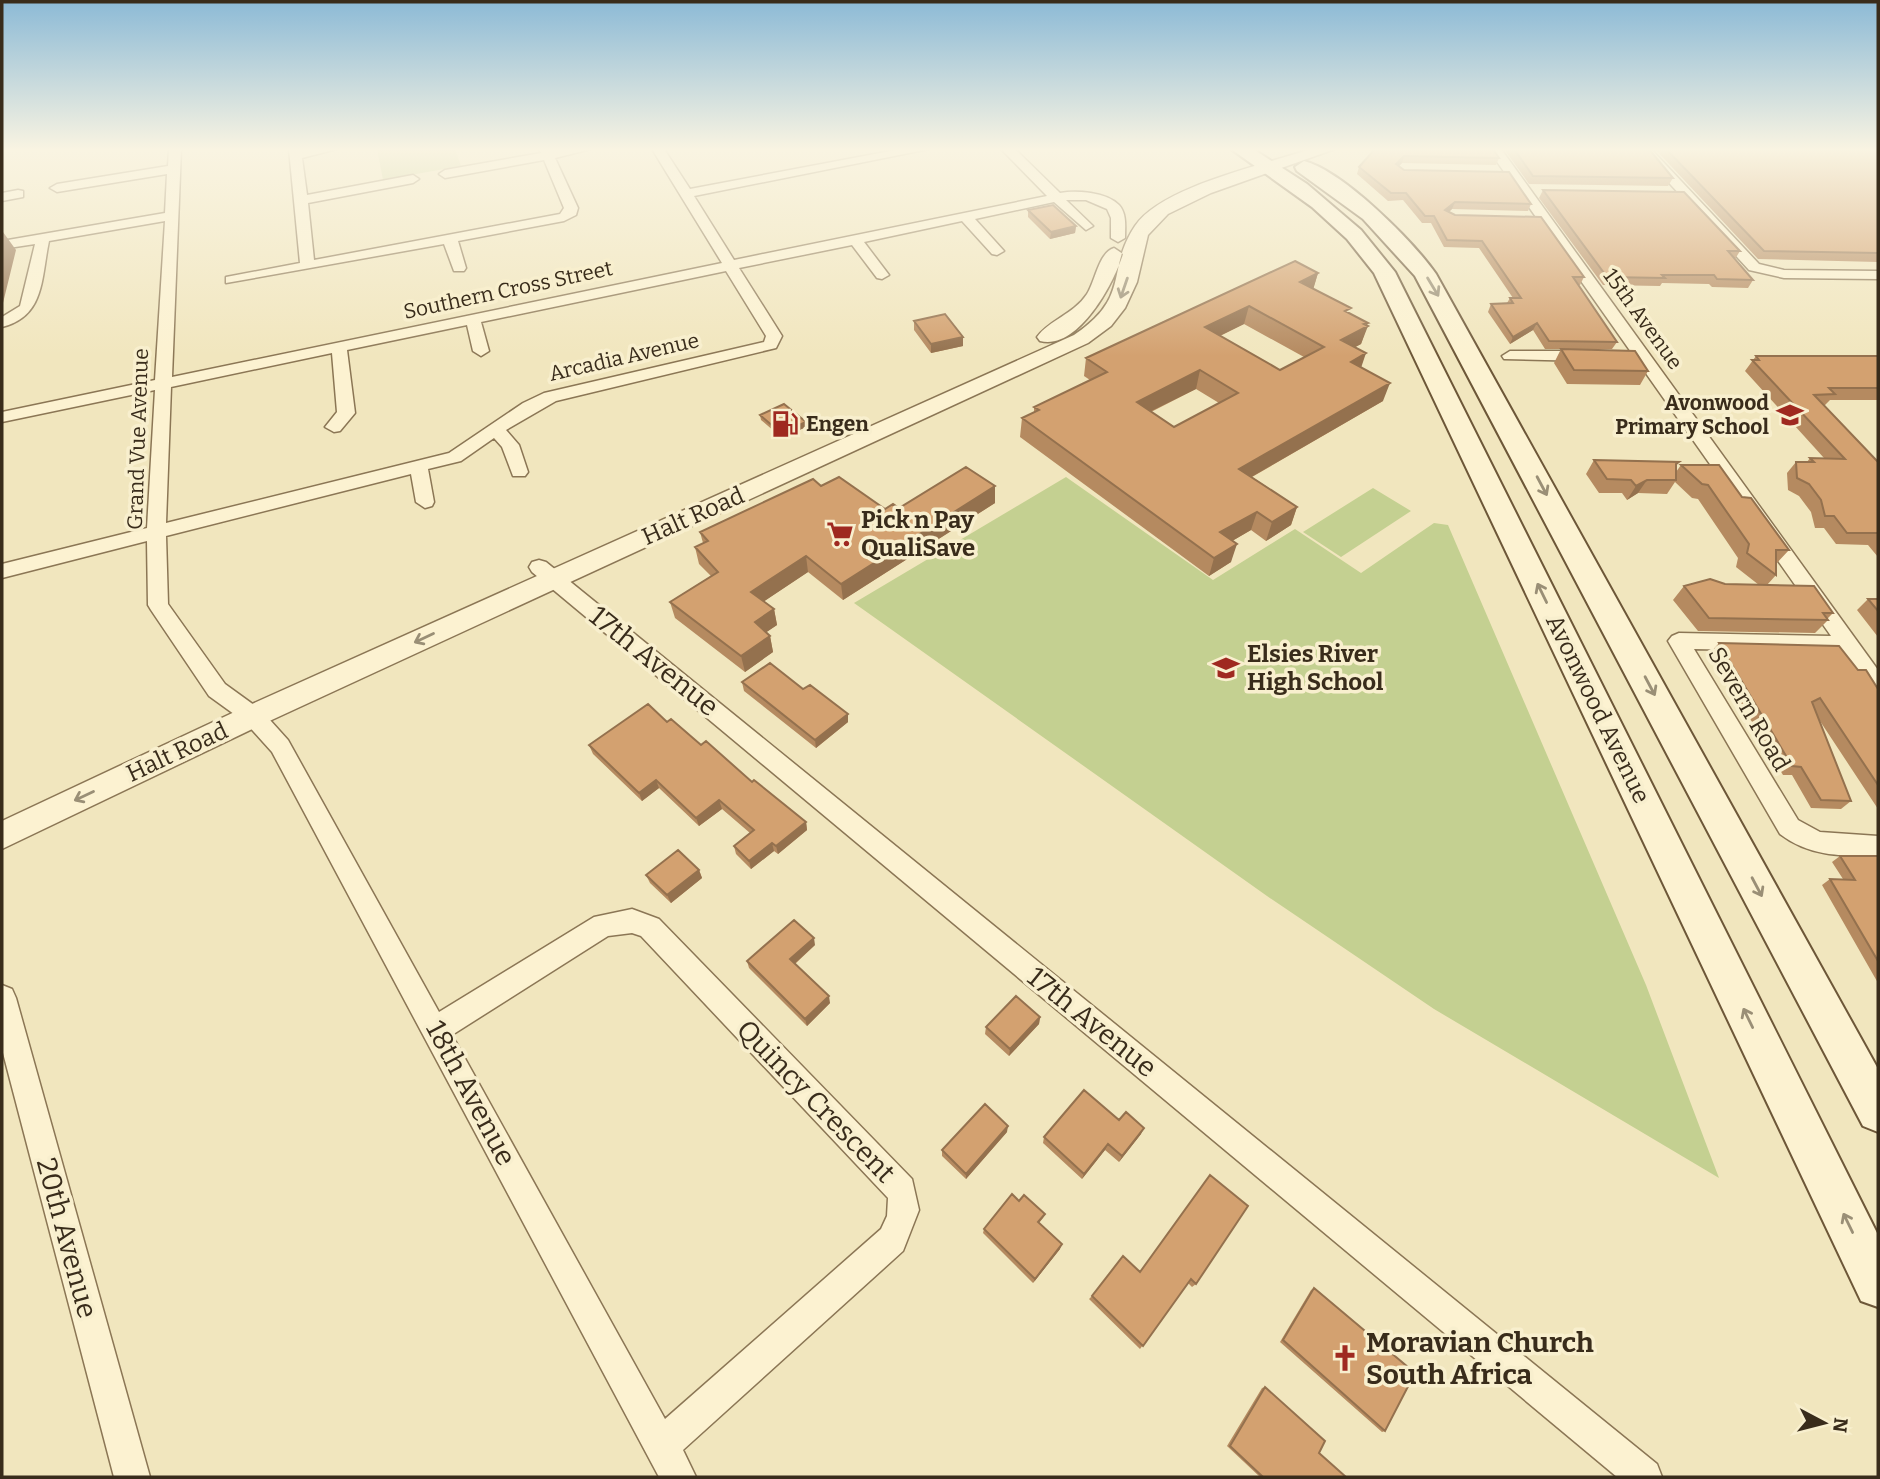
<svg xmlns="http://www.w3.org/2000/svg" width="1880" height="1479" font-family="Bitter,serif">
	<style>
		.green { fill: #c4d091 }
		.lines { fill: none; stroke-linecap: round; stroke-linejoin: round }
		.minor-casing { stroke: #8b7655; stroke-width: 3 }
		.tertiary-casing { stroke: #8b7655; stroke-width: 3 }
		.secondary-casing { stroke: #6d5738; stroke-width: 4 }
		.minor { fill: #fcf2d1; fill-rule: evenodd }
		.tertiary { fill: #fcf2d1; fill-rule: evenodd }
		.secondary { fill: #fcf2d1; fill-rule: evenodd }
		.wall { fill: #b58a60; fill-rule: evenodd }
		.shaded-wall { fill: #94714e }
		.building { fill: #d3a170; stroke: #94714e; stroke-width: 2; fill-rule: evenodd }
		.oneway { stroke: #9a8f76 }
		.labels { text-anchor: middle; dominant-baseline: central; stroke-width: 7; stroke-linejoin: round; paint-order: stroke }
		.far-street-label { font-size: 21px; fill: #392c1b; stroke: #f8efce }
		.far-poi-label { font-size: 21px; font-weight: bold; fill: #392c1b; stroke: #f8efce; text-anchor: end }
		.street-label { font-size: 24px; fill: #392c1b; stroke: #f8efce }
		.poi-label { font-size: 24px; font-weight: bold; fill: #392c1b; stroke: #f8efce; text-anchor: start }
		.near-street-label { font-size: 28px; fill: #392c1b; stroke: #f8efce }
		.near-poi-label { font-size: 28px; font-weight: bold; fill: #392c1b; stroke: #f8efce; text-anchor: start }
	</style>
	<rect width="100%" height="100%" fill="#f1e6be"/>
	<!-- green -->
	<path class="green" d="M377 149H455L461 166 383 180Z
		M1066 477 1213 580 1295 529 1361 573 1434 523 1448 525 1646 985 1719 1178 1434 1009 1267 896 854 603Z
		M1373 488 1411 511 1341 557 1303 532Z"/>
	<g class="lines">
		<defs>
			<path id="minor" d="M169 149H181L172 377 722 263 652 149H664L690 189 901 149H929L694 196 734 260 1047 196 1001 149H1015L1060 193C1077 190 1106 192 1119 205 1127 214 1125 227 1125 238L1118 242 1111 238V218L1107 209 1086 200H1066L1093 226 1086 230 1054 202 975 219 1004 251 997 255 992 254 962 221 864 242 889 275 882 279 877 278 852 245 739 268 782 336 776 348 556 401 506 430 519 445 528 472 525 476H513L502 447 494 438 461 461 428 469 434 502 432 506 425 508 416 502 411 474 166 536 168 604 225 684 261 710 288 740 439 1012 594 917 632 909 659 919 912 1179 919 1210 903 1251 683 1450 696 1477H659L272 752 245 722 209 696 151 610 148 605 147 541 2 578V564L147 528 155 390 2 422V412L155 380 165 221 49 241C41 279 45 316 2 327V317L20 306 35 244 2 249V241L165 213 167 174 57 192 50 188 57 184 168 166ZM726 271 766 336 764 342 544 393 523 403 449 453 166 523 171 387 332 353 337 412 325 427 334 432 340 431 355 413 347 350 467 325 473 351 481 356 489 351 481 322ZM632 933 641 936 888 1198 887 1216 881 1229 665 1419 452 1035 608 936Z
				M289 149H337L302 158 307 195 413 175 419 179 413 183 308 203 314 260 560 214 564 208 544 160 445 178 439 174 445 170 541 153 539 149H591L555 158 578 208 576 215 564 221 458 241 466 268 464 271H454L444 244 226 283V277L300 263Z
				M1488 149H1501L1878 670V694L1870 692 1842 652 1694 649 1798 820 1820 832 1878 836V856C1843 856 1810 857 1780 834L1668 641 1672 636 1679 633 1831 636Z
				M1638 149H1651L1759 264 1784 270 1878 271V279L1784 278 1749 270Z
				M18 190 23 191V197L2 201V193Z
				M1510 351H1587L1595 356 1587 361 1504 359 1502 356Z
				M539 560 546 562 1657 1464 1662 1477H1617L532 572 529 567 532 562Z
				M2 985 12 989 16 998 150 1477H114L2 1049Z"/>
			<path id="tertiary" d="M1310 149H1335L1211 193 1168 214 1148 235 1137 282 1125 308 1111 326 1088 343 263 724 2 849V821L243 708 1074 335C1132 296 1105 271 1135 226 1162 186 1265 165 1310 149Z
				M1114 248 1123 254C1114 283 1078 351 1040 341L1037 337C1049 320 1074 314 1087 294 1095 282 1099 252 1114 248Z"/>
			<path id="secondary" d="M1231 149H1253L1307 184 1361 230 1395 272 1878 1235V1307L1861 1301 1374 273 1347 239 1312 207Z
				M1304 161C1343 171 1413 241 1436 274L1878 1069V1132L1863 1126 1415 276 1363 219 1297 171 1295 167Z"/>
		</defs>
		<!-- minor casing -->
		<use href="#minor" class="minor-casing"/>
		<!-- tertiary casing -->
		<use href="#tertiary" class="tertiary-casing"/>
		<!-- secondary casing -->
		<use href="#secondary" class="secondary-casing"/>
		<!-- minor -->
		<use href="#minor" class="minor"/>
		<!-- tertiary -->
		<use href="#tertiary" class="tertiary"/>
		<!-- secondary -->
		<use href="#secondary" class="secondary"/>
	</g>
	<!-- wall -->
	<path class="wall" d="M1375 149 1499 158 1496 165 1402 163 1399 166 1404 170 1531 204 1528 211 1452 209 1449 212 1584 277 1580 285H1578L1617 342 1612 349H1545L1533 330 1510 344 1488 312 1491 304 1507 303 1510 298H1513L1479 248 1444 247 1431 223H1422L1403 200 1388 201 1357 174 1359 167Z
		M1504 149H1649L1673 178 1668 186 1529 184Z
		M1655 149 1878 150V262L1758 259Z
		M1543 190 1740 251 1735 259 1753 280 1748 288 1712 287 1709 284 1662 283 1660 286 1603 285 1539 198Z
		M1028 210 1076 226 1075 233 1050 239 1028 217Z
		M1318 273 1313 289 1349 313 1368 323 1361 344 1355 347 1361 367 1383 401 1252 477 1297 507 1291 525 1266 541 1251 530 1232 541 1231 562 1209 576 1020 437 1022 418 1034 412V407L1090 380 1084 376 1086 358ZM1244 324 1304 357 1280 370 1220 336ZM1196 389 1219 403 1174 427 1151 412Z
		M914 321 963 337V346L931 353 914 330Z
		M1561 349 1648 371 1640 385 1567 384 1554 363Z
		M1756 356H1878V400H1830L1824 406 1878 462V557L1868 545 1836 544 1824 528H1815L1811 512 1799 496 1788 490 1787 473 1796 462H1807L1810 458H1824L1745 371Z
		M760 415 806 427 782 438 761 420Z
		M1594 460 1679 462 1676 466V472L1681 465 1742 497 1789 550 1776 564V575L1767 585 1833 613 1827 619 1828 620 1815 633 1698 631 1673 600 1684 586 1725 584 1759 585 1736 567 1738 558 1698 499 1692 498 1675 482 1667 494 1638 493 1627 500 1622 493H1599L1586 474Z
		M821 486 885 509 899 508 995 486V503L843 600 808 572 764 601 774 609 777 625 766 632 770 636 773 652 745 672 675 618 670 602 711 576 699 564 695 547 703 543 700 532Z
		M1868 599H1878V637L1857 610Z
		M1719 643 1858 670 1878 689V809L1818 718 1851 801 1841 809 1811 808 1792 775H1783L1711 652Z
		M742 682 848 722 816 748 744 691Z
		M667 722 752 782 806 822 807 830 778 854 774 851 751 869 736 854 734 846 750 833 722 809 699 826 659 788 642 801 593 754 589 745Z
		M1840 856H1878V983L1822 885 1830 879H1843L1832 862Z
		M699 870 702 878 671 903 650 883 646 875Z
		M815 945 795 964 830 1003 807 1026 749 968 747 961Z
		M1040 1017 1039 1024 1009 1056 985 1034 986 1027Z
		M1119 1120 1141 1134 1119 1162 1105 1150 1082 1179 1043 1143 1044 1137Z
		M1007 1132 966 1179 942 1156V1150Z
		M1210 1175 1196 1284 1192 1287 1188 1283 1140 1349 1089 1299 1092 1296 1140 1272Z
		M1019 1201 1045 1214 1043 1218 1039 1223 1060 1249 1033 1283 983 1233 984 1229Z
		M1314 1288 1385 1431 1382 1432 1280 1342 1311 1290Z
		M1265 1387 1319 1453 1346 1477H1260L1227 1446 1262 1388Z"/>
	<!-- shaded-wall -->
	<path class="shaded-wall" d="M1404 156 1402 163 1394 171 1396 164Z
		M1455 202 1452 209 1443 217 1445 210Z
		M1076 226 1075 233 1050 239 1051 232Z
		M3 232 16 250 2 307V238Z
		M1318 273 1313 290 1300 282Z
		M1249 306 1244 324 1201 345 1205 327Z
		M1368 323 1366 327 1368 326 1361 344 1335 358 1341 340Z
		M1537 323 1533 330 1510 344 1513 337Z
		M963 337V346L931 353V344Z
		M1366 353 1360 371 1351 362Z
		M1200 370 1196 389 1133 420 1137 402Z
		M1390 383 1383 401 1234 487 1239 469Z
		M806 422V427L782 438 781 433Z
		M1647 480 1638 493 1627 500 1636 486Z
		M995 486V503L843 600 841 584Z
		M1297 507 1291 525 1266 541 1272 522Z
		M1257 512 1251 530 1215 551 1220 532Z
		M1237 544 1231 562 1209 576 1214 558Z
		M806 556 808 572 754 608 751 592Z
		M774 609 777 625 758 638 755 622Z
		M770 636 773 652 745 672 741 656Z
		M848 714V722L816 748 815 740Z
		M656 780 659 788 642 801 639 793Z
		M719 800 722 809 699 826 696 818Z
		M806 822 807 830 778 854 776 846Z
		M772 843 774 851 751 869 749 861Z
		M699 870 702 878 671 903 667 895Z
		M814 938 815 945 792 966 790 959Z
		M829 996 830 1003 807 1026 805 1019Z
		M1040 1017 1039 1024 1009 1056 1010 1049Z
		M1008 1126 1007 1132 966 1179V1174Z
		M1144 1128 1141 1134 1119 1162 1122 1156Z
		M1108 1144 1105 1150 1082 1179 1084 1174Z
		M1062 1244 1060 1249 1033 1283 1035 1279Z"/>
	<!-- building -->
	<path class="building" d="M1375 149H1493L1499 158 1404 156 1396 164 1404 170 1509 172 1531 204 1455 202 1445 210 1455 215 1541 217 1584 277H1573L1617 342 1549 341 1537 323 1513 337 1491 304 1513 303 1510 298H1521L1482 241 1447 240 1434 216H1425L1406 193H1391L1359 167Z
		M1514 149H1649L1673 178 1533 176Z
		M1666 149H1878V253L1764 251Z
		M1543 190 1684 192 1740 251H1728L1753 280 1717 279 1714 275H1662L1665 278 1607 277Z
		M1053 205 1076 226 1051 232 1028 210Z
		M1295 261 1318 273 1300 282 1351 308 1345 311 1368 323 1364 324 1368 326 1341 340 1366 353 1351 362 1390 383 1239 469 1297 507 1272 522 1257 512 1220 532 1237 544 1214 558 1022 418 1039 410 1034 407 1107 372 1086 358ZM1249 306 1324 347 1280 370 1205 327ZM1200 370 1238 393 1174 427 1137 402Z
		M945 314 963 337 931 344 914 321Z
		M1561 349 1635 351 1648 371 1574 370Z
		M1756 356H1878V388H1829L1835 394 1814 395 1878 462V533H1847L1834 516H1825L1821 500 1809 484 1797 478 1796 462H1814L1810 458 1845 459 1752 360H1759Z
		M784 404 806 422 781 433 760 415Z
		M1594 460 1679 462 1676 464V480H1647L1636 486 1631 480 1607 479Z
		M1681 465H1719L1742 497 1751 498 1789 550H1776V575L1747 553 1749 544 1708 485 1702 484Z
		M966 467 995 486 841 584 806 556 751 592 774 609 755 622 770 636 741 656 670 602 718 572 695 547 708 541 700 532 813 479 821 486 839 477 885 509 893 504 899 508Z
		M1710 579 1725 584 1814 586 1833 613H1823L1828 620 1709 618 1684 586Z
		M1868 599H1878V611Z
		M1719 643 1839 646 1858 670H1866L1878 689V785L1820 698 1812 702 1851 801 1821 800 1801 767 1792 766Z
		M770 663 803 689 810 685 848 714 815 740 742 682Z
		M648 704 667 722 671 719 701 745 706 741 752 782 754 780 806 822 776 846 772 843 749 861 734 846 754 830 719 800 696 818 656 780 639 793 589 745Z
		M678 850 699 870 667 895 646 875Z
		M1840 856H1878V961L1830 879 1855 880Z
		M794 920 814 938 790 959 829 996 805 1019 747 961Z
		M1016 996 1040 1017 1010 1049 986 1027Z
		M1084 1090 1119 1120 1126 1112 1144 1128 1122 1156 1108 1144 1084 1174 1044 1137Z
		M985 1104 1008 1126 966 1174 942 1150Z
		M1210 1175 1248 1206 1196 1284 1191 1279 1143 1346 1092 1296 1123 1256 1140 1272Z
		M1012 1194 1019 1201 1024 1195 1045 1214 1038 1222 1062 1244 1035 1279 984 1229Z
		M1314 1288 1415 1373 1385 1431 1283 1340Z
		M1265 1387 1325 1441 1319 1453 1346 1477H1263L1230 1446Z"/>
	<!-- one-way arrows -->
	<defs><path id="oneway-shaft" d="M-6 0H5M1.5-3L5.5 0L1.5 3" fill="none" stroke-width="1.6" stroke-linecap="round" stroke-linejoin="round" transform="scale(1.75)"/></defs>
	<g class="oneway">
		<use href="#oneway-shaft" transform="translate(1433 287) rotate(59)"/>
		<use href="#oneway-shaft" transform="translate(1124 288) rotate(109)"/>
		<use href="#oneway-shaft" transform="translate(1542 486) rotate(62)"/>
		<use href="#oneway-shaft" transform="translate(1542 593) rotate(-116)"/>
		<use href="#oneway-shaft" transform="translate(424 638) rotate(155)"/>
		<use href="#oneway-shaft" transform="translate(1650 686) rotate(62)"/>
		<use href="#oneway-shaft" transform="translate(84 796) rotate(155)"/>
		<use href="#oneway-shaft" transform="translate(1757 887) rotate(62)"/>
		<use href="#oneway-shaft" transform="translate(1748 1018) rotate(-116)"/>
		<use href="#oneway-shaft" transform="translate(1848 1223) rotate(-116)"/>
	</g>
	<!-- sky -->
	<linearGradient id="sky" x2="0" y2="1"><stop stop-color="#8cbad6"/><stop offset="0.42" stop-color="#f9f4e2"/><stop offset="1" stop-color="#f9f4e2" stop-opacity="0"/></linearGradient>
	<rect width="1880" height="356" fill="url(#sky)"/>
	<!-- icons -->
	<defs>
		<symbol id="school-bare" viewBox="-9 -9 18 18"><path d="M0-5L7-2L0 1L-7-2ZM-4 1L0 2.5L4 1V4Q0 6-4 4Z" fill="#9f2920" stroke="#f8efce" stroke-width="2.5" paint-order="stroke"/></symbol>
		<symbol id="fuel-bare" viewBox="-9 -9 18 18"><path d="M-5.5-6h7V0h2V4h1.3V-2.5L3-4.5l.8-.8L6-3V5H2.5V1h-1V6h-7ZM-4.2-4.7v3.2H.2V-4.7Z" fill="#9f2920" stroke="#f8efce" stroke-width="2.5" paint-order="stroke"/></symbol>
		<symbol id="supermarket-bare" viewBox="-9 -9 18 18"><path d="M-6-5.5h2.5l.6 2H6L4.5 2H-2.5L-4.4-4H-6ZM-1.5 3.2a1.3 1.3 0 1 0 .1 0ZM3 3.2a1.3 1.3 0 1 0 .1 0Z" fill="#9f2920" stroke="#f8efce" stroke-width="2.5" paint-order="stroke"/></symbol>
		<symbol id="church-bare" viewBox="-9 -9 18 18"><path d="M-1.2-6h2.4v3.5h3.3v2.4h-3.3V6h-2.4V-.1h-3.3v-2.4h3.3Z" fill="#9f2920" stroke="#f8efce" stroke-width="2.5" paint-order="stroke"/></symbol>
	</defs>
	<g fill-rule="evenodd">
		<use href="#school-bare" x="1771" y="396" width="38" height="38"/>
		<use href="#fuel-bare" x="766" y="405" width="38" height="38"/>
		<use href="#supermarket-bare" x="821" y="515" width="38" height="38"/>
		<use href="#school-bare" x="1207" y="649" width="38" height="38"/>
		<use href="#church-bare" x="1326" y="1339" width="38" height="38"/>
	</g>
	<g class="labels">
		<!-- far-street labels -->
		<g class="far-street-label">
			<text transform="translate(508 290) rotate(-12)">Southern Cross Street</text>
			<text transform="translate(1643 319) rotate(54)">15th Avenue</text>
			<text transform="translate(624 357) rotate(-13)">Arcadia Avenue</text>
			<text transform="translate(138 439) rotate(-88)">Grand Vue Avenue</text>
		</g>
		<!-- far-poi labels -->
		<g class="far-poi-label">
			<text x="1769" y="403">Avonwood<tspan x="1769" dy="24">Primary School</tspan></text>
			<text x="806" y="424" text-anchor="start">Engen</text>
		</g>
		<!-- street labels -->
		<g class="street-label">
			<text transform="translate(693 516) rotate(-24)">Halt Road</text>
			<text transform="translate(1598 709) rotate(64)">Avonwood Avenue</text>
			<text transform="translate(1749 709) rotate(60)">Severn Road</text>
			<text transform="translate(177 752) rotate(-25)">Halt Road</text>
		</g>
		<!-- poi labels -->
		<g class="poi-label">
			<text x="861" y="520">Pick n Pay<tspan x="861" dy="28">QualiSave</tspan></text>
			<text x="1247" y="654">Elsies River<tspan x="1247" dy="28">High School</tspan></text>
		</g>
		<!-- near-street labels -->
		<g class="near-street-label">
			<text transform="translate(654 661) rotate(39)">17th Avenue</text>
			<text transform="translate(1092 1022) rotate(39)">17th Avenue</text>
			<text transform="translate(471 1093) rotate(62)">18th Avenue</text>
			<text transform="translate(816 1101) rotate(46)">Quincy Crescent</text>
			<text transform="translate(67 1238) rotate(75)">20th Avenue</text>
		</g>
		<!-- near-poi labels -->
		<g class="near-poi-label">
			<text x="1366" y="1342">Moravian Church<tspan x="1366" dy="32">South Africa</tspan></text>
		</g>
	</g>
	<!-- border -->
	<rect width="1880" height="1479" fill="none" stroke="#392c1b" stroke-width="7"/>
	<!-- north arrow -->
	<g transform="translate(1824 1423) rotate(97)" stroke="#f8efce" stroke-width="5" paint-order="stroke">
	<path d="M0-5L12 26L0 18L-12 26Z" fill="#392c1b"/>
	<text y="-10" font-size="19" font-weight="bold" text-anchor="middle" fill="#392c1b">N</text>
	</g>
</svg>
